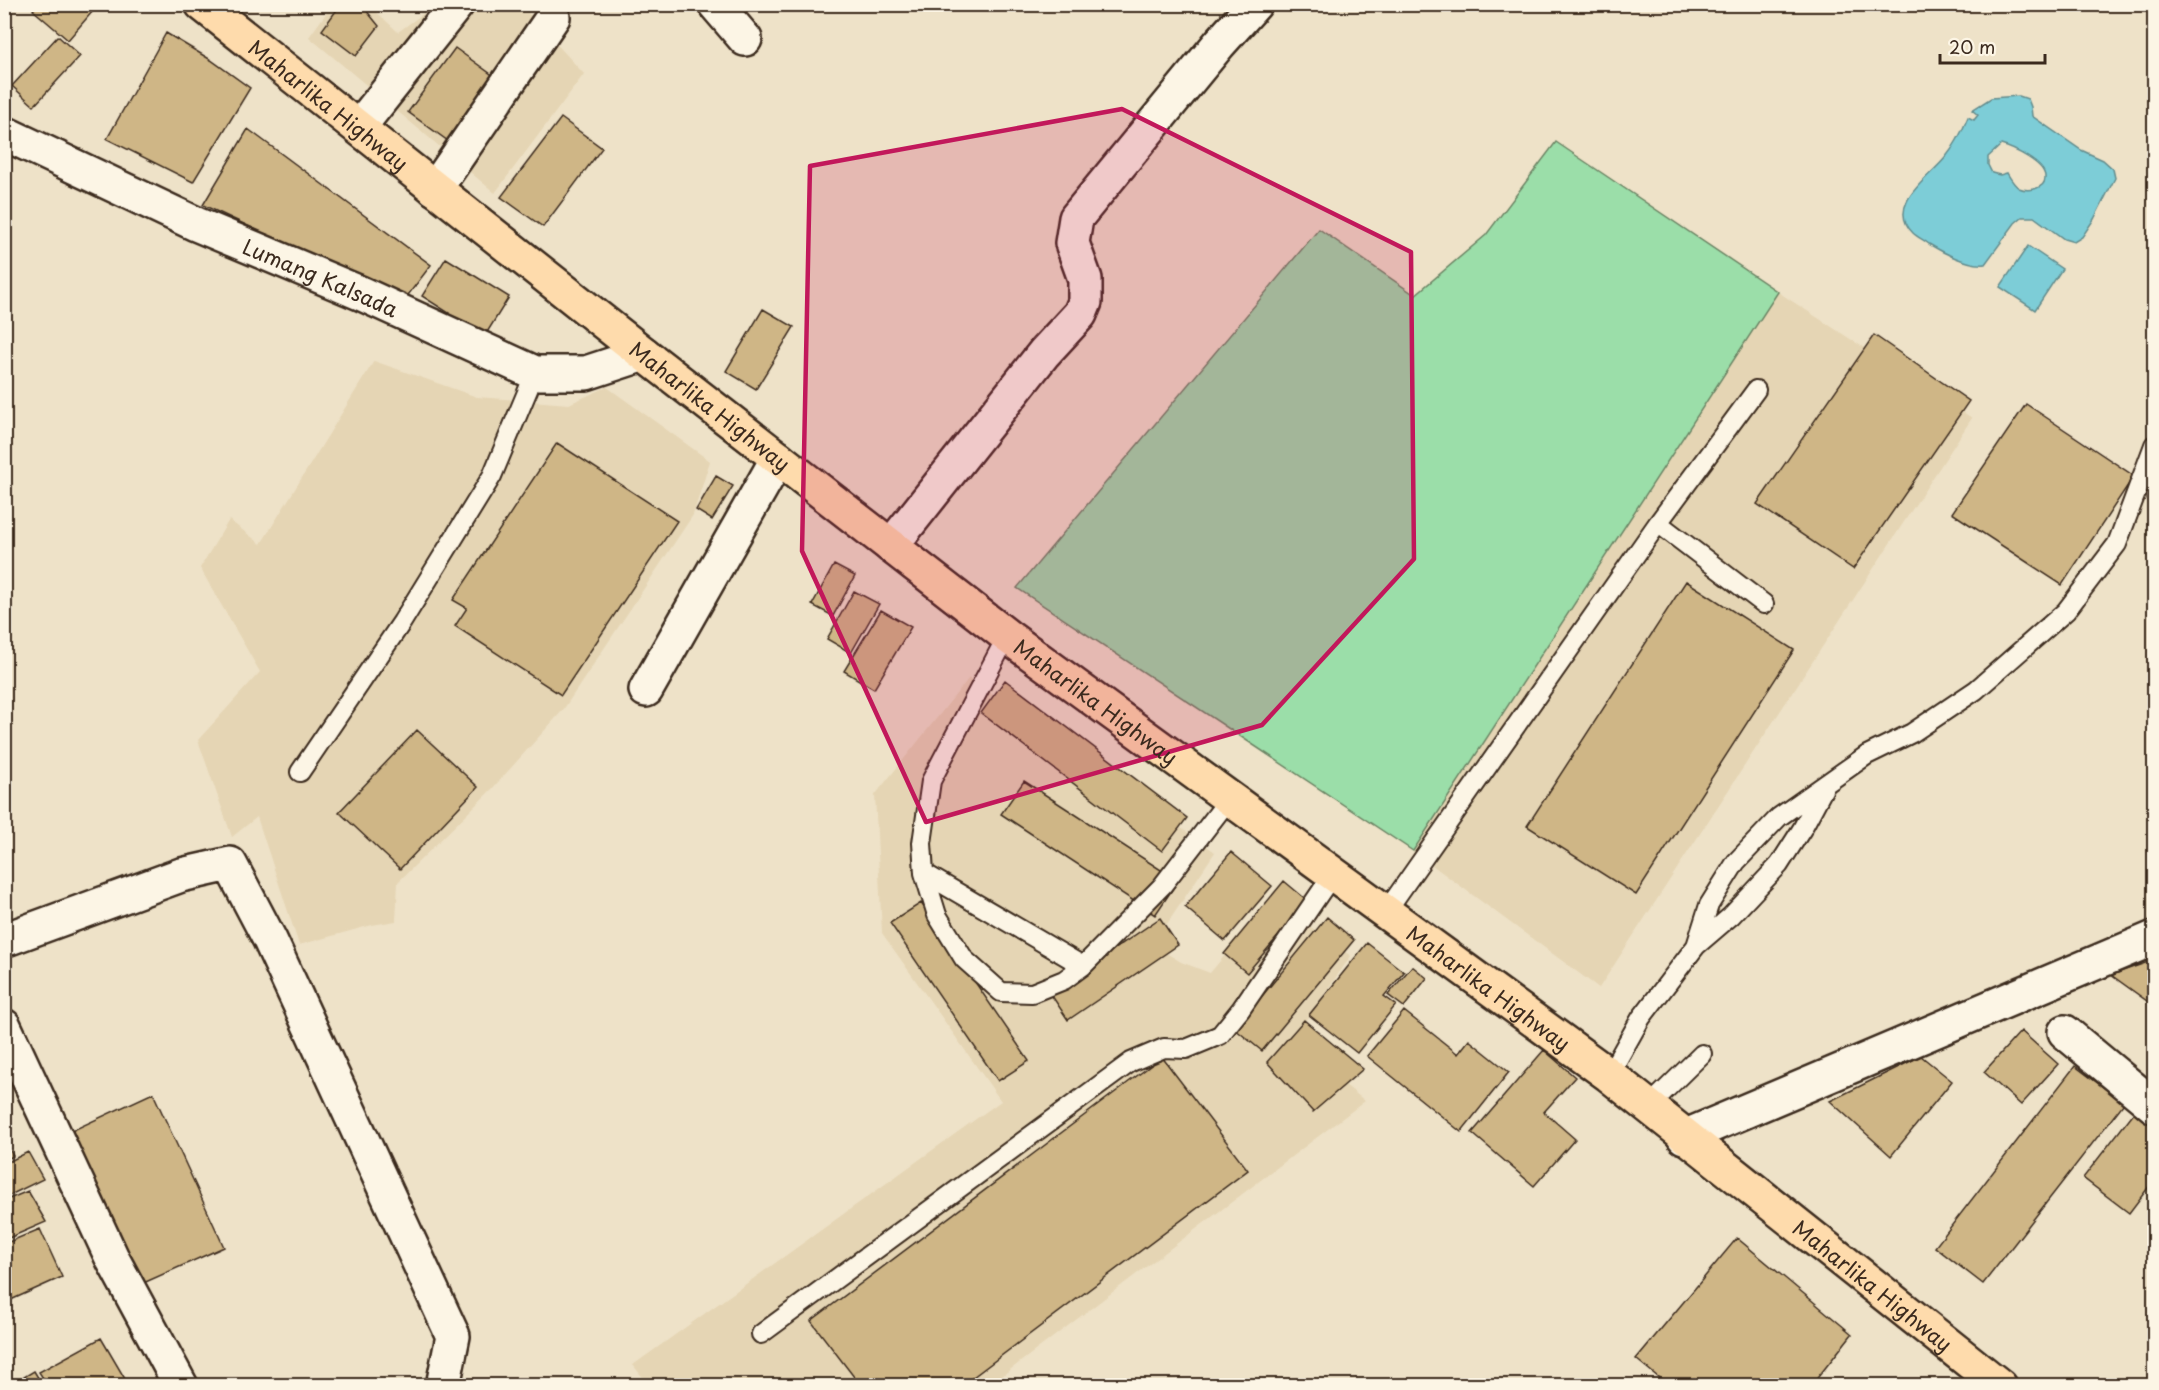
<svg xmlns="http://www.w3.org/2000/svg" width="2159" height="1390" font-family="'Playpen Sans',sans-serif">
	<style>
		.built { fill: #e5d5b4 }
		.green { fill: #9bdea9; stroke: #6b8464; stroke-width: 1.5 }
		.water { fill: #7dcdd7; stroke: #638c8d; stroke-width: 1.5; fill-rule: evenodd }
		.building { fill: #cfb686; stroke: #3b2a1e; stroke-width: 1.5 }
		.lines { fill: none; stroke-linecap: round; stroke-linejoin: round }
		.lane-casing { stroke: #3b2a1e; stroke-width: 22 }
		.street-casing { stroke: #3b2a1e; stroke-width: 38 }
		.secondary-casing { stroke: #3b2a1e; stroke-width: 38 }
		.primary-casing { stroke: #3b2a1e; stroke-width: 38 }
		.lane { stroke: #fcf5e5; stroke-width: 18 }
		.street { stroke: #fcf5e5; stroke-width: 33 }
		.secondary { stroke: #fcf5e5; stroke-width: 33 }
		.primary { stroke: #fedbac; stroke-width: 33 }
		.marked { fill: #c2185b; fill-opacity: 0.2; stroke: #c2185b; stroke-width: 4.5; stroke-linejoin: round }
		.labels { text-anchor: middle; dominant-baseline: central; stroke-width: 6; stroke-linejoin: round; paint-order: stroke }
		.street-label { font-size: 21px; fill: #3b2a1e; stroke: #fcf5e5 }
	</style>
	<rect width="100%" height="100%" fill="#eee2c8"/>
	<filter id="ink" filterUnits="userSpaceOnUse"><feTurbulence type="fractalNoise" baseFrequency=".0167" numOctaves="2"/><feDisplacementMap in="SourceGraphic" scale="12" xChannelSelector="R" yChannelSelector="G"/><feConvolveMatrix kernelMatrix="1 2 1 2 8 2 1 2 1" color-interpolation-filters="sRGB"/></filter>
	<g filter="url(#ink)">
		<!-- built -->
		<path class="built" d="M332 5H369L398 32 435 5H521L584 74 495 193 309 37Z
			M1778 292 1972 418 1599 988 1413 851Z
			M374 361 477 397 569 404 607 387 710 461 693 515 563 710 491 790 398 882 396 921 372 925 299 945 257 817 232 837 198 740 260 672 200 568 229 520 261 544Z
			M969 678 1215 852 1153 945 1181 962 1210 973 1271 900 1351 956 1291 1041 1365 1101 990 1385H649L633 1365 1001 1101 882 933 875 795Z"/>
		<!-- green -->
		<path class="green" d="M1556 142 1778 292 1413 851 1017 588 1319 229 1415 295 1486 235Z"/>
		<!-- water -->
		<path class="water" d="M2019 96 2028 99 2031 107 2032 116 2081 150 2103 160 2113 169 2115 178 2094 219 2082 237 2074 242 2064 239 2034 217H2022L2015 223 1985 264C1967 266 1944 253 1929 244 1924 240 1917 237 1913 233 1885 205 1929 178 1945 158 1955 146 1962 132 1968 117L1974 120 1978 115 1972 110 1991 98ZM2001 145C2012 148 2045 163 2045 177 2046 189 2028 192 2019 188 2014 185 2010 178 2007 173L2000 175 1992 173 1988 165V157Z
			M2028 246 2062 269 2035 310 2000 287Z"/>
		<!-- building -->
		<path class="building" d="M38 4H99L68 40 33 10Z
			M341 4H361L379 26 356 56 322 30Z
			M166 33 211 60 250 88 193 182 107 139Z
			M58 36 80 56 34 106 12 86Z
			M455 48 502 82 455 146 408 112Z
			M561 118 602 148 543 227 501 197Z
			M248 129 431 265 405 299 203 205Z
			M446 258 509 297 481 342 445 320 449 313 422 296Z
			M763 309 794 327 756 389 726 371Z
			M1874 335 1969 401 1853 569 1757 504Z
			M2026 404 2134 476 2062 585 1952 513Z
			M557 443 677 521 561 695 455 626 467 608 453 600Z
			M716 476 733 486 712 520 696 510Z
			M834 565 855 576 833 616 812 605Z
			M1686 581 1794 650 1636 895 1527 826Z
			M854 591 879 604 851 653 827 639Z
			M881 610 911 627 874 689 844 671Z
			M1005 680 1187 818 1162 851 981 713Z
			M417 730 478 787 400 869 339 812Z
			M1024 781 1178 881 1155 915 1001 814Z
			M1231 852 1272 886 1225 941 1185 907Z
			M1284 881 1308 901 1247 973 1224 954Z
			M921 903 1029 1061 998 1081 890 923Z
			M1327 917 1354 940 1262 1051 1235 1029Z
			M1160 918 1178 945 1068 1020 1050 993Z
			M1367 943 1404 972 1384 996 1396 1005 1357 1053 1309 1015Z
			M2154 960V1006L2111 975Z
			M1412 966 1427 978 1404 1007 1388 995Z
			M1404 1011 1458 1054 1469 1040 1509 1072 1461 1132 1367 1056Z
			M1304 1020 1363 1069 1313 1112 1267 1062Z
			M2021 1031 2058 1064 2021 1105 1984 1072Z
			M1544 1050 1575 1077 1544 1112 1575 1139 1534 1186 1472 1133Z
			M1921 1056 1952 1081 1891 1156 1830 1101Z
			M1162 1057 1248 1170 961 1386H861L811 1321Z
			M2075 1066 2124 1103 1983 1284 1935 1247Z
			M153 1093 224 1247 139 1285 69 1132Z
			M2135 1111 2154 1125V1180L2129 1213 2083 1178Z
			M4 1140 13 1156 4 1161Z
			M28 1152 43 1179 4 1198V1164Z
			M28 1191 46 1222 4 1240V1201Z
			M40 1229 62 1277 4 1303V1244Z
			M1737 1238 1852 1334 1811 1386H1669L1636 1359Z
			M101 1338 128 1384 48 1386 39 1372Z
			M34 1371 43 1386H9Z"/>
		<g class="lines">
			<defs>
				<path id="lane" d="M1658 523 1764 604
					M1007 636 931 781 922 843 924 873 937 915 964 959 1001 992 1032 993 1064 980 1083 966 1162 886 1229 799
					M300 772 402 622 492 476 535 373
					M924 873 1083 966
					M1385 913 1658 523 1756 390
					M1696 946 1709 905 1736 862 1779 817 1867 755 1912 733 1976 690 2066 611 2117 544 2154 445
					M1609 1075 1641 1018 1696 946 1731 916 1779 865 1802 829 1825 786
					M1648 1107 1702 1054
					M761 1334 1131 1062 1164 1048 1186 1049 1220 1035 1241 1009 1333 874"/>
				<path id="street" d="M715 4 745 39
					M359 127 457 4
					M435 189 553 17
					M891 546 1044 353 1080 314 1085 302V279L1072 243 1076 218 1219 44 1255 4
					M646 690 778 458
					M4 940 181 875 230 864 270 940 453 1336 443 1386
					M4 1026 113 1260 181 1386
					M2065 1032 2154 1106
					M1684 1137 2154 938"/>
				<g id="secondary">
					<path id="s1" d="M4 133 196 224 360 293 535 373H586L644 354"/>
				</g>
				<g id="primary">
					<path id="s2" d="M202 4 644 354 1007 636 1609 1075 2000 1386"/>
				</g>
			</defs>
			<!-- lane casing -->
			<use href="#lane" class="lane-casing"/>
			<!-- street casing -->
			<use href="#street" class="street-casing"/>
			<!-- secondary casing -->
			<use href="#secondary" class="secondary-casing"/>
			<!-- primary casing -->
			<use href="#primary" class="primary-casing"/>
			<!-- lane -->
			<use href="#lane" class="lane"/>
			<!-- street -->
			<use href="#street" class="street"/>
			<!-- secondary -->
			<use href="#secondary" class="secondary"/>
			<!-- primary -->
			<use href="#primary" class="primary"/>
		</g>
	</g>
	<!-- marked area -->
	<path class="marked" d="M1122 109 1411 252 1414 559 1262 725 926 822 802 551 810 166Z"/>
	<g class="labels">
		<!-- street labels -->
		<g class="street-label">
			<text stroke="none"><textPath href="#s2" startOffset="162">Maharlika Highway</textPath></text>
			<text stroke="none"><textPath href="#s1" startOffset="348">Lumang Kalsada</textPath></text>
			<text stroke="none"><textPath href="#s2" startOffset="648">Maharlika Highway</textPath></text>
			<text stroke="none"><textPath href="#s2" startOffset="1134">Maharlika Highway</textPath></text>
			<text stroke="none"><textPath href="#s2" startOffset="1620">Maharlika Highway</textPath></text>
			<text stroke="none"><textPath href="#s2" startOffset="2106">Maharlika Highway</textPath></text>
		</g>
	</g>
	<!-- margin -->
	<rect width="2159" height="1390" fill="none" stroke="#fcf5e5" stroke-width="24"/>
	<rect x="12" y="12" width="2135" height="1366" fill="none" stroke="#3b2a1e" stroke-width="2" filter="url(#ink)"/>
	<!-- scale -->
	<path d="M1940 54v9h105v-9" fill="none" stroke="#3b2a1e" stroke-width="3"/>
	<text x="1949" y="54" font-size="18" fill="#3b2a1e" stroke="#fcf5e5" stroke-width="4.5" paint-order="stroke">20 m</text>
</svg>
